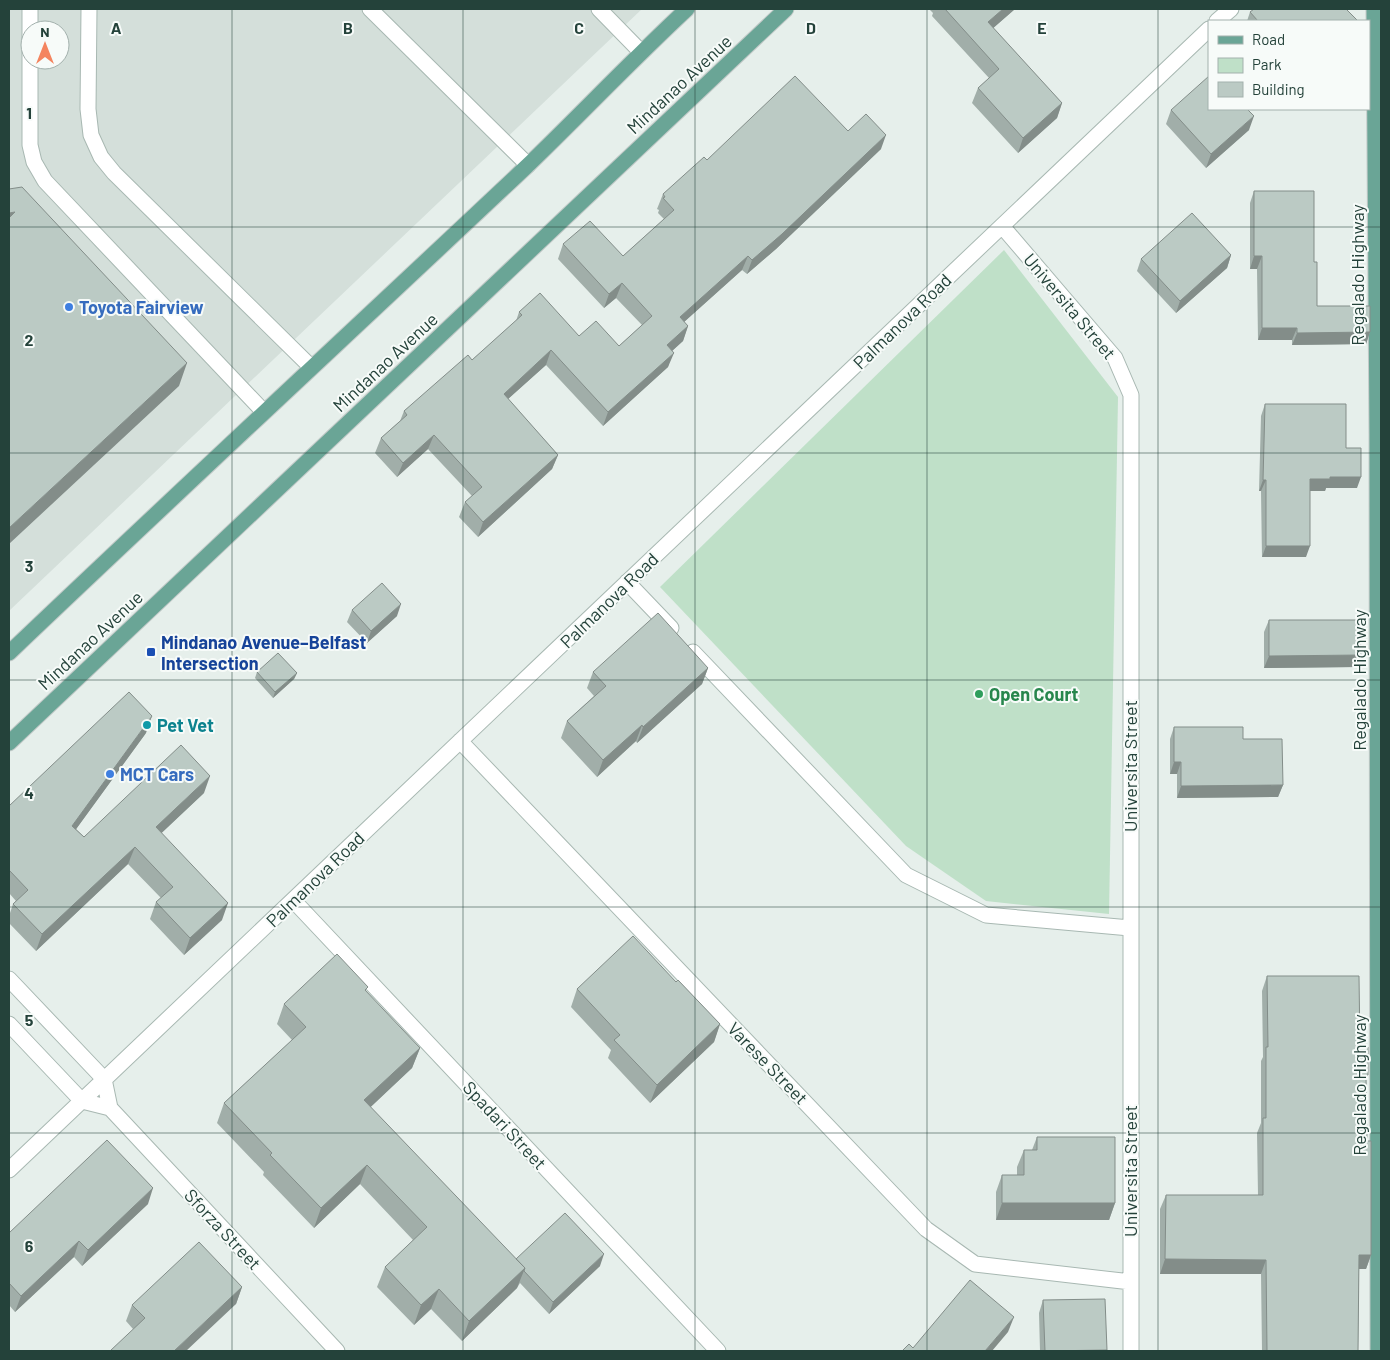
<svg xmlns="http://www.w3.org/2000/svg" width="1390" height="1360" font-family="Barlow,sans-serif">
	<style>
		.built { fill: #d4dfda; fill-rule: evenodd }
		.green { fill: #bfe0c8 }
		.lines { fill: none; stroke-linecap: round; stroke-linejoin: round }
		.minor-casing { stroke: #a8b8b2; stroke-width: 17 }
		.major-casing { stroke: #c2cac8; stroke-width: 17 }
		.minor { stroke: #fff; stroke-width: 15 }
		.major { stroke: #6aa596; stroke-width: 15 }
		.wall { fill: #a1aea9 }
		.shaded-wall { fill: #838d89 }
		.building { fill: #bbcac4; stroke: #838d89 }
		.grid { fill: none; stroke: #24423a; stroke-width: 1; stroke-opacity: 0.55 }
		.shop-dot { fill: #3f7fe0; stroke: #f7fbf9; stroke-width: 2 }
		.transit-dot { fill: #1a4fb4; stroke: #f7fbf9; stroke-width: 2 }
		.leisure-dot { fill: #2e9e5b; stroke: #f7fbf9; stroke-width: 2 }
		.culture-dot { fill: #0f9aa8; stroke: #f7fbf9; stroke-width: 2 }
		.labels { text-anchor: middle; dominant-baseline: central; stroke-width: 4; stroke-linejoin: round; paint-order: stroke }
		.street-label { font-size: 18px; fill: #24423a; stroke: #f7fbf9 }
		.shop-label { font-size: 18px; font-weight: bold; fill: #366cbe; stroke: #f7fbf9; text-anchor: start }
		.transit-label { font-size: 18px; font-weight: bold; fill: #164399; stroke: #f7fbf9; text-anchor: start }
		.leisure-label { font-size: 18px; font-weight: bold; fill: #27864d; stroke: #f7fbf9; text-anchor: start }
		.culture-label { font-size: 18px; font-weight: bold; fill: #0d838f; stroke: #f7fbf9; text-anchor: start }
		.grid-label { font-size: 16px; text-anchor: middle; font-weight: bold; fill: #24423a; stroke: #f7fbf9; stroke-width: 4; stroke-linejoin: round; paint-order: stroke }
	</style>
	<rect width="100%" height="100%" fill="#e6efeb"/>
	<!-- built -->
	<path class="built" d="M9 9H642L9 611ZM30 30H60V60H30Z"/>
	<!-- green -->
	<path class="green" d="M1004 250 1118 397 1109 914 986 901 906 846 660 587Z"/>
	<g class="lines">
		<defs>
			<path id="minor" d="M30 9V145L34 162 45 181 264 412
				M89 9 88 109 91 135 101 157 114 173 311 367
				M370 9 528 165
				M599 9 641 52
				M1217 21 1231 9
				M1002 226 1115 358 1131 395V1351
				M627 582 671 628
				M693 652 906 875 986 915 1130 928
				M460 741 926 1229 975 1264 1131 1282
				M293 900 718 1351
				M9 979 104 1079 110 1108 337 1351
				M9 1024 82 1101 110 1108
				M9 1170 1209 29"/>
			<path id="major" d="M1374 9 1377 434 1378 1351
				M9 653C180 490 354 329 526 167 580 115 632 60 687 9
				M9 743 786 9"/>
		</defs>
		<!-- minor casing -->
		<use href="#minor" class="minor-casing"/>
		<!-- major casing -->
		<use href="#major" class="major-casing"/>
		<!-- minor -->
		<use href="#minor" class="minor"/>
		<!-- major -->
		<use href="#major" class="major"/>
	</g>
	<!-- wall -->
	<path class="wall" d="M929 9H1015L993 28 1062 103 1057 118 1018 153 972 103 978 88 989 78 932 16 933 13Z
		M1250 12 1358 21H1247Z
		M1171 110 1249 130 1206 168 1166 124Z
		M848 131 881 149 776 249 747 274 742 270 684 322 688 326 683 341 672 351 668 367 603 426 546 365 508 399 558 455 552 469 478 537 459 517 465 502 472 496 428 449 397 477 375 453 381 438 400 421 404 411 472 360 516 321 519 312 579 336 619 346 642 325 616 298 604 308 558 259 563 244 623 256 664 219 658 213 659 210 657 209 663 194 707 160Z
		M1254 191 1314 262 1317 306 1370 332 1366 344 1292 345V340H1258L1257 269H1250V203Z
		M1231 255 1227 268 1176 313 1137 271 1141 259Z
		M1265 404 1346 448 1357 488H1326L1325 491H1310L1306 557H1262L1261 491H1259L1261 416Z
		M352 610 397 616 367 643 347 622Z
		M1269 620 1361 655 1356 667 1264 668V632Z
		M708 668 702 684 637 743 636 741 597 777 561 738 567 721 594 696 587 688 593 672Z
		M257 672 297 673 294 679 273 698 255 678Z
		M1174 727 1283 785 1278 797 1177 798V774H1170V739Z
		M146 733 76 829 84 837 204 793 161 833 222 920 184 955 150 919 156 902 161 898 128 864 36 951 9 923V916L13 904 16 901 9 893V806Z
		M1267 976 1360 1047 1366 1082 1367 1141 1371 1255 1366 1269H1359L1358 1351H1262L1261 1274H1160V1209L1166 1195H1258L1257 1133 1261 1123V1061L1263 1057 1262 991Z
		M676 982 720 1024 714 1042 650 1103 608 1058 611 1050 571 1007 577 989Z
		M366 992 420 1048 412 1068 370 1107 516 1259 600 1266 549 1314 520 1283 517 1288 462 1341 431 1309 414 1325 377 1287 385 1267 413 1240 360 1184 314 1228 263 1175 264 1172 217 1123 224 1103 292 1040 277 1024 284 1004Z
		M1037 1137 1115 1203 1109 1220H996V1192L1002 1175H1017V1167L1024 1150H1032Z
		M148 1204 82 1266 74 1257 15 1312 9 1305V1233Z
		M242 1287 236 1304 133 1329 126 1321 132 1305Z
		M1043 1300 1106 1351H1040L1039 1313Z"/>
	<!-- shaded-wall -->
	<path class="shaded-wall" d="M1003 9H1015L983 37 988 22Z
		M1062 103 1057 118 1018 153 1023 138Z
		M1254 116 1249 130 1206 168 1211 154Z
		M886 135 881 149 776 249 747 274 752 260Z
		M15 212 9 230V213Z
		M1231 255 1227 268 1176 313 1180 301Z
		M748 256 742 270 674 331 680 317Z
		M1254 256H1262L1257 269H1250Z
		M622 283 616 298 604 308 609 294Z
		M688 326 683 341 662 360 667 345Z
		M1262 328H1297L1292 340H1258Z
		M1370 332 1366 344 1292 345 1297 333Z
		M551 350 546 365 498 408 504 394Z
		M674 353 668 367 603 426 608 412Z
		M187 363 179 386 9 544V528Z
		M434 435 428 449 397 477 403 463Z
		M558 455 552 469 478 537 483 522Z
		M1330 477H1361L1357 488H1326L1325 491H1305L1310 479Z
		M1263 480H1266L1261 491H1259Z
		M1266 546H1310L1306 557H1262Z
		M401 604 397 616 367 643 371 631Z
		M1361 655 1356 667 1264 668 1269 656Z
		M708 668 702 684 637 743 643 727Z
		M297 673 294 679 273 698 275 692Z
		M152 716 146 733 66 843 72 826Z
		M642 725 636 741 597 777 603 760Z
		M1174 762H1181L1177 774H1170Z
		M210 776 204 793 150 844 156 827Z
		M1283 785 1278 797 1177 798 1181 786Z
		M135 847 128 864 36 951 42 934Z
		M228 903 222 920 184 955 190 938Z
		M720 1024 714 1042 650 1103 657 1085Z
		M420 1048 412 1068 357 1120 364 1100Z
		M367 1165 360 1184 314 1228 321 1208Z
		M153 1188 148 1204 82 1266 88 1250Z
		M1002 1203H1115L1109 1220H996Z
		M79 1241 74 1257 15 1312 21 1296Z
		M604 1254 600 1266 549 1314 553 1302Z
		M1359 1255H1371L1366 1269H1354Z
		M1165 1259 1266 1260 1261 1274H1160Z
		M525 1268 517 1288 462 1341 469 1321Z
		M242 1287 236 1304 186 1351H174Z
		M439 1289 431 1309 414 1325 421 1305Z
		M1014 1317 1008 1332 992 1351H985Z
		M1107 1350 1106 1351H1063Z"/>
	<!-- building -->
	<path class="building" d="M945 9H1003L988 22 1062 103 1023 138 978 88 999 69Z
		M1254 9H1346L1358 21H1258L1250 12Z
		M795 76 848 131 866 114 886 135 782 234 752 260 748 256 680 317 688 326 667 345 674 353 608 412 551 350 504 394 558 455 483 522 465 502 482 487 434 435 403 463 381 438 407 415 404 411 468 355 472 360 522 315 519 312 540 293 579 336 596 321 619 346 652 316 622 283 609 294 563 244 590 221 623 256 674 210 663 198 665 197 663 194 704 157 707 160Z
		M1209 76V109H1247L1254 116 1211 154 1171 110Z
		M22 187 187 363 9 528V218L15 212 9 213V189Z
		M1254 191H1314V262H1317V306H1370V332L1297 333V328H1262V256H1254Z
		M1192 213 1231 255 1180 301 1141 259Z
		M1265 404H1346V448H1361V477H1330V479H1310V546H1266V480H1263Z
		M382 583 401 604 371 631 352 610Z
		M658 613 708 668 643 727 642 725 603 760 567 721 606 686 593 672Z
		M1269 620H1360L1361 655 1269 656Z
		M278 653 297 673 275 692 257 672Z
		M129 692 152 716 72 826 84 837 181 745 210 776 156 827 228 903 190 938 156 902 173 887 135 847 42 934 13 904 28 890 9 870V806Z
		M1174 727H1243V739H1282L1283 785 1181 786V762H1174Z
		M633 936 676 982 678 980 720 1024 657 1085 614 1040 620 1035 577 989Z
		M337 954 368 987 365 990 420 1048 364 1100 525 1268 469 1321 439 1289 421 1305 385 1267 427 1227 367 1165 321 1208 270 1155 272 1153 224 1103 306 1027 284 1004Z
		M1267 976H1359L1360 1047H1368V1075L1366 1076 1367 1141H1371V1255H1359L1358 1351H1267L1266 1260 1165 1259 1166 1195H1263V1118H1266V1047H1268Z
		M1037 1137H1115V1203H1002V1175H1024V1150H1037Z
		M107 1140 153 1188 88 1250 79 1241 21 1296 9 1283V1233Z
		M565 1213 604 1254 553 1302 524 1271 525 1268 516 1259Z
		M199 1242 242 1287 174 1351H110L145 1318 132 1305Z
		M970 1280 1014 1317 985 1351H902L909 1344 913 1348Z
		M1105 1299 1107 1350 1045 1351 1043 1300Z"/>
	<!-- grid -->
	<path class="grid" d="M232 9V1351M463 9V1351M695 9V1351M927 9V1351M1158 9V1351M9 227H1381M9 453H1381M9 680H1381M9 907H1381M9 1133H1381"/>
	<!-- markers -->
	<g class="shop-dot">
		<circle cx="69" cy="307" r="5"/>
		<circle cx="110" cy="774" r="5"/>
	</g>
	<rect class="transit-dot" x="146" y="647" width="10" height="10" rx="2.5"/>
	<circle class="leisure-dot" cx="979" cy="694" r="5"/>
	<circle class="culture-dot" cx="147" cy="725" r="5"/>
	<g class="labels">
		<!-- street labels -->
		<g class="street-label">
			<text transform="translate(679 84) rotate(-43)">Mindanao Avenue</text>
			<text transform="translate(1357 275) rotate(-90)">Regalado Highway</text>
			<text transform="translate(1070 306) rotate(50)">Universita Street</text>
			<text transform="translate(902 321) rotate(-44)">Palmanova Road</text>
			<text transform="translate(385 362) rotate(-43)">Mindanao Avenue</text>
			<text transform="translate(609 600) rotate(-44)">Palmanova Road</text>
			<text transform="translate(90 640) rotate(-43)">Mindanao Avenue</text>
			<text transform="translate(1359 680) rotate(-90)">Regalado Highway</text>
			<text transform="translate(1130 766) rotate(-90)">Universita Street</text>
			<text transform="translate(315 879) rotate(-44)">Palmanova Road</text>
			<text transform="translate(768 1063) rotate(46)">Varese Street</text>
			<text transform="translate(1359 1085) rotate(-90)">Regalado Highway</text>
			<text transform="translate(505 1125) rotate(47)">Spadari Street</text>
			<text transform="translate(1130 1171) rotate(-90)">Universita Street</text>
			<text transform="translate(223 1229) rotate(47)">Sforza Street</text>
		</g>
		<!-- shop labels -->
		<g class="shop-label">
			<text x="79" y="307">Toyota Fairview</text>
			<text x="120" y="774">MCT Cars</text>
		</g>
		<!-- transit labels -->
		<g class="transit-label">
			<text x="161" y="642">Mindanao Avenue–Belfast<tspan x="161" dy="21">Intersection</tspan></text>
		</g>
		<!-- leisure labels -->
		<g class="leisure-label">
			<text x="989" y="694">Open Court</text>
		</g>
		<!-- culture labels -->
		<g class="culture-label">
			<text x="157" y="725">Pet Vet</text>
		</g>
	</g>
	<g class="grid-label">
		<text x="116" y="34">A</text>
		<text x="348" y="34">B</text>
		<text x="579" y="34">C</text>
		<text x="811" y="34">D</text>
		<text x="1042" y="34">E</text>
		<text x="29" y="119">1</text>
		<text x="29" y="346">2</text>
		<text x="29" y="572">3</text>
		<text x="29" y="799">4</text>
		<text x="29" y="1026">5</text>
		<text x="29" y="1252">6</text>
	</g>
	<!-- border -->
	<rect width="1390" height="1360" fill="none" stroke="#24423a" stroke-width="20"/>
	<!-- legend -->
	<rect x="1208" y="20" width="162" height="90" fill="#f7fbf9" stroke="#a3b1ad"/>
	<rect x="1218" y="36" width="25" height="8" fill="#6aa596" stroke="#a3b1ad"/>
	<text x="1252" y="45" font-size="15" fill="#24423a">Road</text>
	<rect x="1218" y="58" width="25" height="15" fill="#bfe0c8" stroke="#a3b1ad"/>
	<text x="1252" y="70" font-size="15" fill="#24423a">Park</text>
	<rect x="1218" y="82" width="25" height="15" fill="#bbcac4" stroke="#a3b1ad"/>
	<text x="1252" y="95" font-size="15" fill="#24423a">Building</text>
	<!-- north arrow -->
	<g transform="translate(45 45)"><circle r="24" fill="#f7fbf9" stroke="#a3b1ad"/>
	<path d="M0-4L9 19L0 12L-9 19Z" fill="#f4845f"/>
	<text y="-8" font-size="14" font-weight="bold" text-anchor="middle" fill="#24423a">N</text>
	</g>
</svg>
